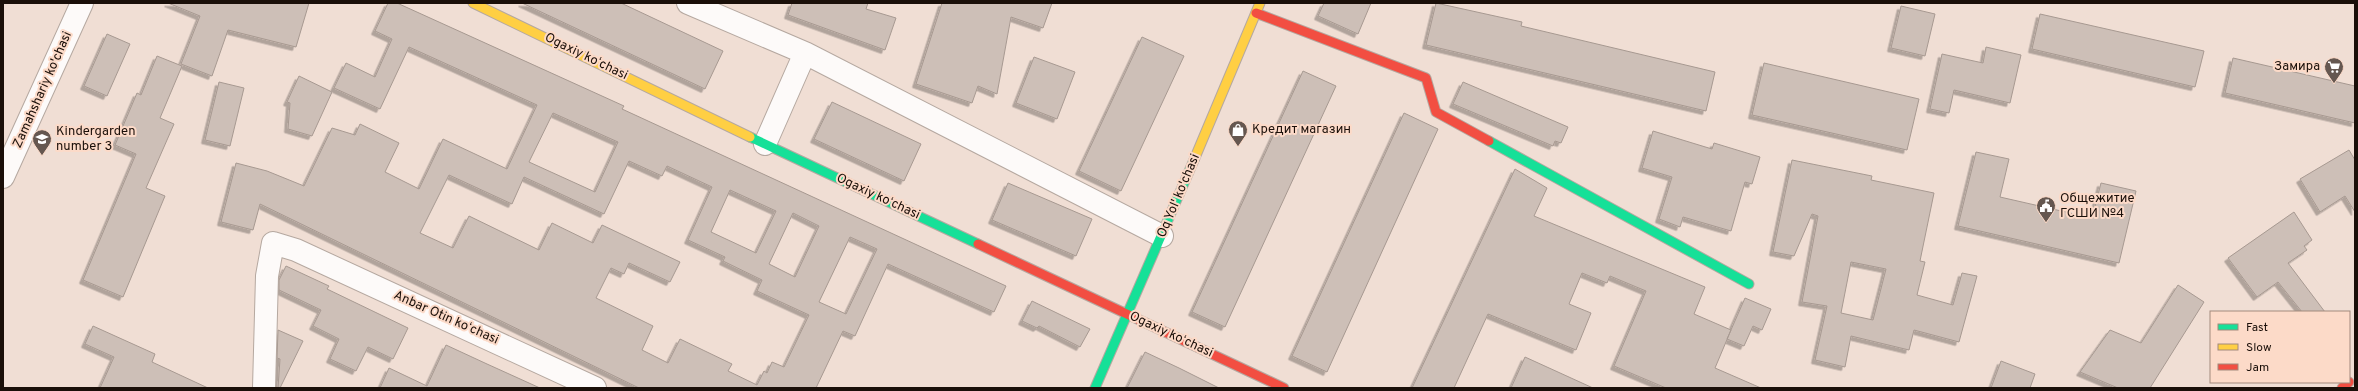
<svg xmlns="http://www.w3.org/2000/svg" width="2358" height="391" font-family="Overpass,sans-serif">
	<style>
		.building { fill: #cdbfb7; stroke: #a79991; fill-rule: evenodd; filter: url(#shadow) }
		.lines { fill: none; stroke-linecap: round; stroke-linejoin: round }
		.street-casing { stroke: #b5a8a0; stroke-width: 24 }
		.fast-casing { stroke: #b5a8a0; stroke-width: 11 }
		.slow-casing { stroke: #b5a8a0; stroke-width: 11 }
		.jam-casing { stroke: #b5a8a0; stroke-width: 11 }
		.street { stroke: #fdfaf9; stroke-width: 22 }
		.fast { stroke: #16e098; stroke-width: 9 }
		.slow { stroke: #ffcf43; stroke-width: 9 }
		.jam { stroke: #f24e42; stroke-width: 9 }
		.labels { text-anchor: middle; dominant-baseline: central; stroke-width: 4; stroke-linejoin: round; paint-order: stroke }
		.street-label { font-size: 13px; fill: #1a0f09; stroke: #fcdac8 }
		.poi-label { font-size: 13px; fill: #1a0f09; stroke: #fcdac8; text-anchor: start }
	</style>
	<defs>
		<filter id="shadow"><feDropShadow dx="-3.5" dy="3.5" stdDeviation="0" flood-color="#0004"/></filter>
	</defs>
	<rect width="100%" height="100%" fill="#f0ded4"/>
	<!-- building -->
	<path class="building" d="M168 3H309L296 47 228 30 212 76 181 64 200 16Z
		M388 3H397L624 106 622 109 1006 286 994 312 888 264 855 336 843 331 816 388H639L260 204 253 230 221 222 236 163 267 171 304 186 332 128 355 135 360 124 399 143 385 172 419 189 443 139 507 169 537 105 409 47 380 109 334 88 346 63 375 77 392 39 375 31ZM553 113 618 142 595 192 529 162ZM629 161 662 176 667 166 712 187 688 240 725 257 723 261 762 280 757 291 809 315 784 367 772 362 767 373 764 371 757 385 728 371 732 364 680 339 668 363 642 350 653 326 596 298 611 268 624 274 629 263 670 282 680 262 602 225 593 243 552 223 539 250 469 216 453 248 420 233 449 175 512 204 524 177 604 214ZM730 190 776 211 756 253 711 232ZM793 213 819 226 795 277 769 264ZM850 237 877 249 846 314 819 302Z
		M522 3H621L723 51 705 89Z
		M792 3H868L866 9 896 18 885 50 788 15Z
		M942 3H1052L1043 28 1011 17 997 94 978 86 972 103 916 84Z
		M1324 3H1371L1358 34 1318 16Z
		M1436 3 1522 22 1521 26 1715 72 1706 111 1426 45Z
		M1901 6 1935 14 1925 56 1891 48Z
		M2040 14 2204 51 2195 87 2032 49Z
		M107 34 130 44 107 96 84 86Z
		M1142 37 1184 56 1121 191 1079 171Z
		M1986 47 2021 55 2010 103 1954 90 1949 113 1930 109 1942 54 1983 63Z
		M157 56 182 66 160 118 174 124 146 188 165 196 123 297 83 280 136 154 115 145 137 93 141 95Z
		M1034 57 1075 72 1057 119 1016 103Z
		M2233 58 2355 86V123L2225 93Z
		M1764 63 1919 99 1907 150 1752 115Z
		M1303 71 1336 86 1225 327 1192 312Z
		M299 76 332 92 312 136 288 129 290 103 287 102Z
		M219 82 244 88 230 146 205 140Z
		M1463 82 1568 127 1561 143 1555 141 1553 146 1453 104Z
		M832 102 921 144 904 181 814 139Z
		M1404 113 1438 129 1327 372 1292 356Z
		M1653 131 1712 149 1714 143 1760 157 1752 184 1745 182 1731 231 1683 217 1680 227 1659 219 1672 177 1642 168Z
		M2349 150 2355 160V212L2345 196 2320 212 2300 179Z
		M1976 152 2009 159 2000 197 2092 218 2101 183 2136 191 2119 263 1958 226Z
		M1792 160 1872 176 1871 180 1934 193 1920 261 1925 262 1917 295 1953 305 1962 273 1977 276 1959 342 1914 330 1909 350 1851 336 1845 367 1815 360 1827 306 1802 302 1818 216 1812 214 1794 256 1773 252ZM1851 262 1886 269 1873 320 1841 313Z
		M1515 169 1547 188 1534 216 1705 287 1694 314 1731 330 1715 368 1761 388H1666L1614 366 1646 291 1610 276 1607 283 1582 273 1569 304 1591 313 1576 350 1488 314 1454 388H1412Z
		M1008 183 1092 219 1076 256 992 220Z
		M2294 212 2312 240 2304 246 2307 250 2288 263 2325 312H2302L2278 282 2257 297 2228 258Z
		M286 266 329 286 327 289 408 328 393 359 368 347 356 371 330 359 339 339 313 326 321 310 279 290V280Z
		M2178 285 2204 302 2150 388H2118L2080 372 2110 330 2141 343Z
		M1745 298 1771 309 1762 330 1753 326 1744 346 1727 339Z
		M1032 301 1090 329 1080 347 1039 326 1037 328 1022 321Z
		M93 326 155 354 152 362 208 388H100L114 357 85 344Z
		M278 330 303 341 280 388H278L280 359 277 358Z
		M446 345 487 364 540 388H380L389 368 427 386Z
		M1145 352 1179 368 1219 388H1127Z
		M1525 357 1593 388H1511Z
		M2001 361 2035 374 2030 388H1991Z"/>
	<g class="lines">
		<defs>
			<path id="street" d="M688 3 805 53 1162 236
				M765 144 805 53
				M3 177 82 3
				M264 388 267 276 273 243 296 250 595 388"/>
			<path id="fast" d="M750 137 978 244
				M1489 141 1749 284
				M1095 388 1194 160"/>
			<path id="slow" d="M473 3 750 137
				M1194 160 1260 3"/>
			<path id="jam" d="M1256 13 1426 78 1436 112 1489 141
				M978 244 1284 388
				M2342 388 2349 382"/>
		</defs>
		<!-- street casing -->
		<use href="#street" class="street-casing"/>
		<!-- fast casing -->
		<use href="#fast" class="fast-casing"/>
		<!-- slow casing -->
		<use href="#slow" class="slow-casing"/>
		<!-- jam casing -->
		<use href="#jam" class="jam-casing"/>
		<!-- street -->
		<use href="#street" class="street"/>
		<!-- fast -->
		<use href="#fast" class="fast"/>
		<!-- slow -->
		<use href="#slow" class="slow"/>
		<!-- jam -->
		<use href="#jam" class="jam"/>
	</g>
	<!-- icons -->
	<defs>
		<symbol id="supermarket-pin" viewBox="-11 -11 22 30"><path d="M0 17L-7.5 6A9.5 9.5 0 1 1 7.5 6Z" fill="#655750" stroke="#fcdac8"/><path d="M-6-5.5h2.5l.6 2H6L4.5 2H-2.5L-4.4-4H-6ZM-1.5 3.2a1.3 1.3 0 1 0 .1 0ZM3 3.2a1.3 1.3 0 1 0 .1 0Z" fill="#fff"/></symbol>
		<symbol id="shop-pin" viewBox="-11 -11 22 30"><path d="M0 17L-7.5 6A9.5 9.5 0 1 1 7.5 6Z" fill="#655750" stroke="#fcdac8"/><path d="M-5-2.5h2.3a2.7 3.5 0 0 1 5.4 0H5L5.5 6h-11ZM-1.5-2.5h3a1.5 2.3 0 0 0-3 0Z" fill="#fff"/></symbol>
		<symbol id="school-pin" viewBox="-11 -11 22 30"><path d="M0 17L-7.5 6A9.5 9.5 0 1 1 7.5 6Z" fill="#655750" stroke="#fcdac8"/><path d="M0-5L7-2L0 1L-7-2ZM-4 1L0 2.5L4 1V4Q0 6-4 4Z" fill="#fff"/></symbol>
		<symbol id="civic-pin" viewBox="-11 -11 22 30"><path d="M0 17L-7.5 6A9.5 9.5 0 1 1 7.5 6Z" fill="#655750" stroke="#fcdac8"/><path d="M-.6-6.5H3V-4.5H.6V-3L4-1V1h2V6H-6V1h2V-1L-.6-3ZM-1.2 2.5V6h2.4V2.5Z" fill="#fff"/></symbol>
	</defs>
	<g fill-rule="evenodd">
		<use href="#supermarket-pin" x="2323" y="56" width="22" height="30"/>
		<use href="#shop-pin" x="1227" y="119" width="22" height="30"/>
		<use href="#school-pin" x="31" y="128" width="22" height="30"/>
		<use href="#civic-pin" x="2035" y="195" width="22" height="30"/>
	</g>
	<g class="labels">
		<!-- street labels -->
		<g class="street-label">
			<text transform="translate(586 57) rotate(26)">Ogaxiy koʻchasi</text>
			<text transform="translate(43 90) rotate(-66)">Zamahshariy ko'chasi</text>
			<text transform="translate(1179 196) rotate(-67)">Oq Yol' ko'chasi</text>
			<text transform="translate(878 197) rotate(25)">Ogaxiy koʻchasi</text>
			<text transform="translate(446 318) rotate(24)">Anbar Otin koʻchasi</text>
			<text transform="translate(1171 335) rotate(25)">Ogaxiy koʻchasi</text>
		</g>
		<!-- poi labels -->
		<g class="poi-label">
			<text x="2320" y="67" text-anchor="end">Замира</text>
			<text x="1252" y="130">Кредит магазин</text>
			<text x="56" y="132">Kindergarden<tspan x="56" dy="15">number 3</tspan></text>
			<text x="2060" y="199">Общежитие<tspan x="2060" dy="15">ГСШИ №4</tspan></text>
		</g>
	</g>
	<!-- border -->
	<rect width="2358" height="391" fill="none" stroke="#1a0f09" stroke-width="8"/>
	<!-- legend -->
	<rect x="2210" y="311" width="140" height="72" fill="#fcdac8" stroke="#a2897c"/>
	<rect x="2218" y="324" width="20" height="6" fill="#16e098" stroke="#a2897c"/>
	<text x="2246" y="331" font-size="12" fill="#1a0f09">Fast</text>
	<rect x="2218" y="344" width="20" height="6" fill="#ffcf43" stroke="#a2897c"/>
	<text x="2246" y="351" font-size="12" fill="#1a0f09">Slow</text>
	<rect x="2218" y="364" width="20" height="6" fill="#f24e42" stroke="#a2897c"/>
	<text x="2246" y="371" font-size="12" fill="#1a0f09">Jam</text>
</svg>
